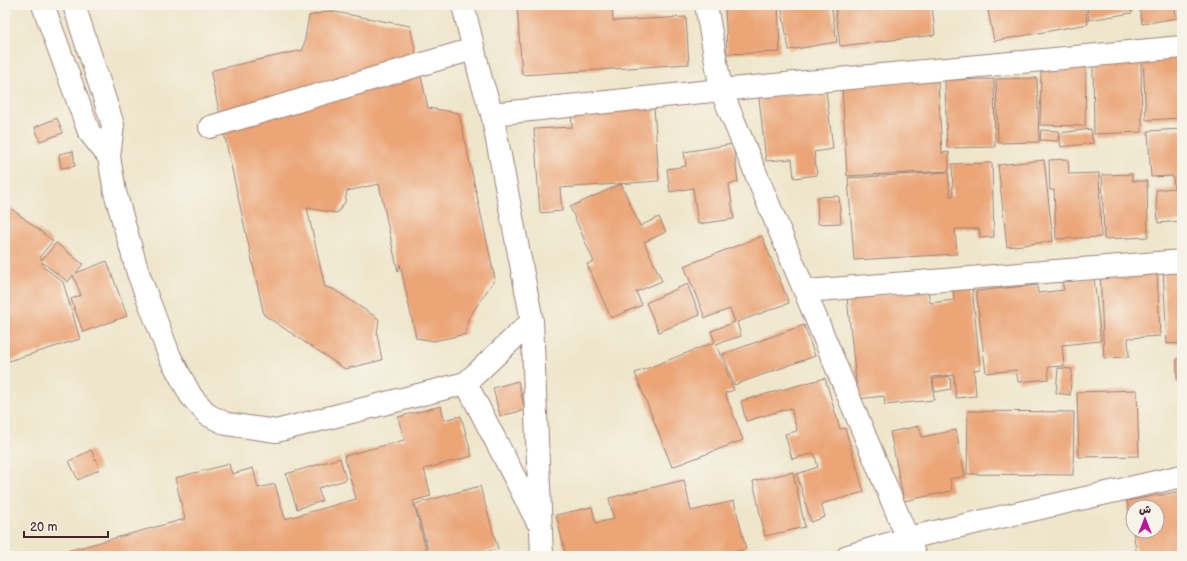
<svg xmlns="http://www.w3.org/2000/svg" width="1187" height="561" font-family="'Balsamiq Sans','Playpen Sans Arabic',sans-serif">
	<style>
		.building { fill: #eba577 }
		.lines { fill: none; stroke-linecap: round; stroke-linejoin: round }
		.minor-casing { stroke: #9c827b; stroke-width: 24 }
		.minor { stroke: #fff; stroke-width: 22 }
	</style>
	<rect width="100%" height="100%" fill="#f7f3e8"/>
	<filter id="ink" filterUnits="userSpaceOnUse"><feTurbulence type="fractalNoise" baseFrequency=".025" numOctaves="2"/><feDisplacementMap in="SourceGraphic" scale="8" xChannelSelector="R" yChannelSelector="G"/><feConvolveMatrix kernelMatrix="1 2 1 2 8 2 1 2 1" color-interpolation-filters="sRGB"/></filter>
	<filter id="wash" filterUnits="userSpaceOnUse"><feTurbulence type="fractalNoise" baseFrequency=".012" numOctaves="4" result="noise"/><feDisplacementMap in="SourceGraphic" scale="16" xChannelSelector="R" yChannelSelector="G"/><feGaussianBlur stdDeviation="0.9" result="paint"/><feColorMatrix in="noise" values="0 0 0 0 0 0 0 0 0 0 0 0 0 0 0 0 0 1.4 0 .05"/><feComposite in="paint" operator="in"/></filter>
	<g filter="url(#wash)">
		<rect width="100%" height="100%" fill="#eee6cb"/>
		<g id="blocks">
			<!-- building -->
			<path class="building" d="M517 5H629L612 7 613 21 686 17 689 64 522 75Z
				M725 5H778L780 52 727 54Z
				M781 5H831L837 42 789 50Z
				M835 5H932L935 35 840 46Z
				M987 5H1085L1088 24 994 41Z
				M1087 5H1131L1132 13 1089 20Z
				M1139 5H1174L1177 18 1142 24Z
				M1177 5H1182V18H1180Z
				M329 11 410 26 428 108 459 113 495 279 468 319 466 334 434 341 416 338 400 264 398 272 379 184 347 191 345 202 337 213 307 208 325 287 333 289 379 319 377 334 382 360 345 369 264 315 211 74 213 70 303 50 309 16Z
				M1182 57V118L1146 120 1143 59Z
				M1141 62 1142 132 1094 134 1093 64Z
				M1041 65H1086L1085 126 1040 125Z
				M1037 78 1039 142 998 143 996 79Z
				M994 79 995 147 947 148 945 80Z
				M938 81 942 153 949 152V171L847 176 842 86Z
				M826 90 833 149 814 152 817 175 794 178 792 159 766 161 759 98Z
				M654 107 659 181 560 188 562 211 540 213 534 129 572 127 571 113Z
				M57 118 63 133 40 141 35 127Z
				M1091 129 1093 143 1061 147 1059 133Z
				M1182 129V221L1158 223 1156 190 1174 188 1173 176 1151 177 1148 131Z
				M1041 130 1059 131 1058 141 1040 140Z
				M733 144 738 182 729 184 734 219 698 224 693 188 670 192 667 169 686 166 684 152Z
				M73 151 75 166 61 168 59 154Z
				M1068 159 1069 174 1099 173 1101 237 1056 239 1054 190H1050L1049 160Z
				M1044 160 1053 241 1007 247 998 165Z
				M992 163 994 237 980 238 979 229H955L957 254 854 260 848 178 948 172 950 196H953L952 164Z
				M1132 174V181H1147L1148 237 1104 239 1102 175Z
				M621 184 640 226 659 217 666 232 644 242 662 281 636 292 642 305 611 318 587 264 594 262 570 207Z
				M839 196 841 223 818 224 817 197Z
				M8 206 53 241 40 256 42 260 56 243 83 264 76 273 107 261 127 316 83 332 71 299 81 295 73 275 68 282 42 262 44 267 63 282 80 339 5 362V210Z
				M762 236 789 303 737 322 741 336 716 344 734 390 725 393 743 440 672 467 635 373 715 342 711 331 735 322 730 309 705 318 684 266Z
				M1157 270 1160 336 1128 338 1129 357 1104 358 1100 272Z
				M1163 270H1182V343L1167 344Z
				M1094 278 1101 341 1062 345 1064 366 1048 367 1049 379 1018 382 1016 370 986 373 976 291 1037 285 1038 293 1064 290 1062 282Z
				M687 284 700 315 659 332 646 303Z
				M972 286 980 369 974 370 976 396 956 398 954 375 932 377 934 400 885 405 884 396 858 399 847 298 928 290 930 303 954 300 953 288Z
				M804 325 815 356 734 385 723 354Z
				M1182 357V381H1177V358Z
				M1058 368 1072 369 1070 395 1056 393Z
				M950 376 951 389 935 392 933 379Z
				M825 378 840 429 845 428 864 492 821 504 825 517 811 522 797 474 818 467 814 453 792 459 785 434 797 431 791 408 746 421 741 401Z
				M518 381 525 410 500 416 493 388Z
				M1137 390 1139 456 1079 457 1077 392Z
				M441 406 444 420 461 416 472 456 424 469 431 496 413 501 428 556H49L185 519 175 478 229 464 232 474 253 468 258 488 275 484 285 519 356 499 344 456 404 440 398 417Z
				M968 411 1074 412 1073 475 967 474Z
				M919 426 922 437 956 430 965 476 950 479 952 491 904 501 890 432Z
				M91 450 100 469 78 480 69 461Z
				M340 458 346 480 318 488 322 501 297 509 286 474Z
				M793 472 805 527 765 536 753 481Z
				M684 480 691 511 734 501 746 549 715 556H566L556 515 592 507 596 523 614 519 609 498Z
				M480 486 498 549 482 553 483 556H430L415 504Z
				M1182 491V556H1137L1133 531H1157V507H1133L1132 529 1127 501Z"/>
		</g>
	</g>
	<g filter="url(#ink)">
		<use href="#blocks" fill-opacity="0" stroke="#9c827b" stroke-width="1"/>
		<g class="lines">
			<defs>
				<path id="minor" d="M43 5 89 132 109 157
					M74 5 113 125 109 157 115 192 138 273 170 357 191 396 208 415 227 424 276 431 466 383 532 321
					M463 5 481 79 492 114 532 321 542 556
					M706 5 721 90 915 556
					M492 114 721 90 1182 47
					M210 127 473 49
					M806 291 1182 261
					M466 383 537 521
					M848 556 908 538 1182 476"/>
			</defs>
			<!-- minor casing -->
			<use href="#minor" class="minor-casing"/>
			<!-- minor -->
			<use href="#minor" class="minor"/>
		</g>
	</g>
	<!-- margin -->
	<rect width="1187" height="561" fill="none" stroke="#f7f3e8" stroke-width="20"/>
	<!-- north arrow -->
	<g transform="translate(1145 519)"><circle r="19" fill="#f7f3e8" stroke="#b29e9c"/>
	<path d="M0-3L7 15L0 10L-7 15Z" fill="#b5179e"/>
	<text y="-6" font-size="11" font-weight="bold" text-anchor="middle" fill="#4a1f2b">ش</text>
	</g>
	<!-- scale -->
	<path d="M24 531v6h84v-6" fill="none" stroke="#4a1f2b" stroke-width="2"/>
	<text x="30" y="531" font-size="12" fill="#4a1f2b" stroke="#f7f3e8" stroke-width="3" paint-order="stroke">20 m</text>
</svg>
